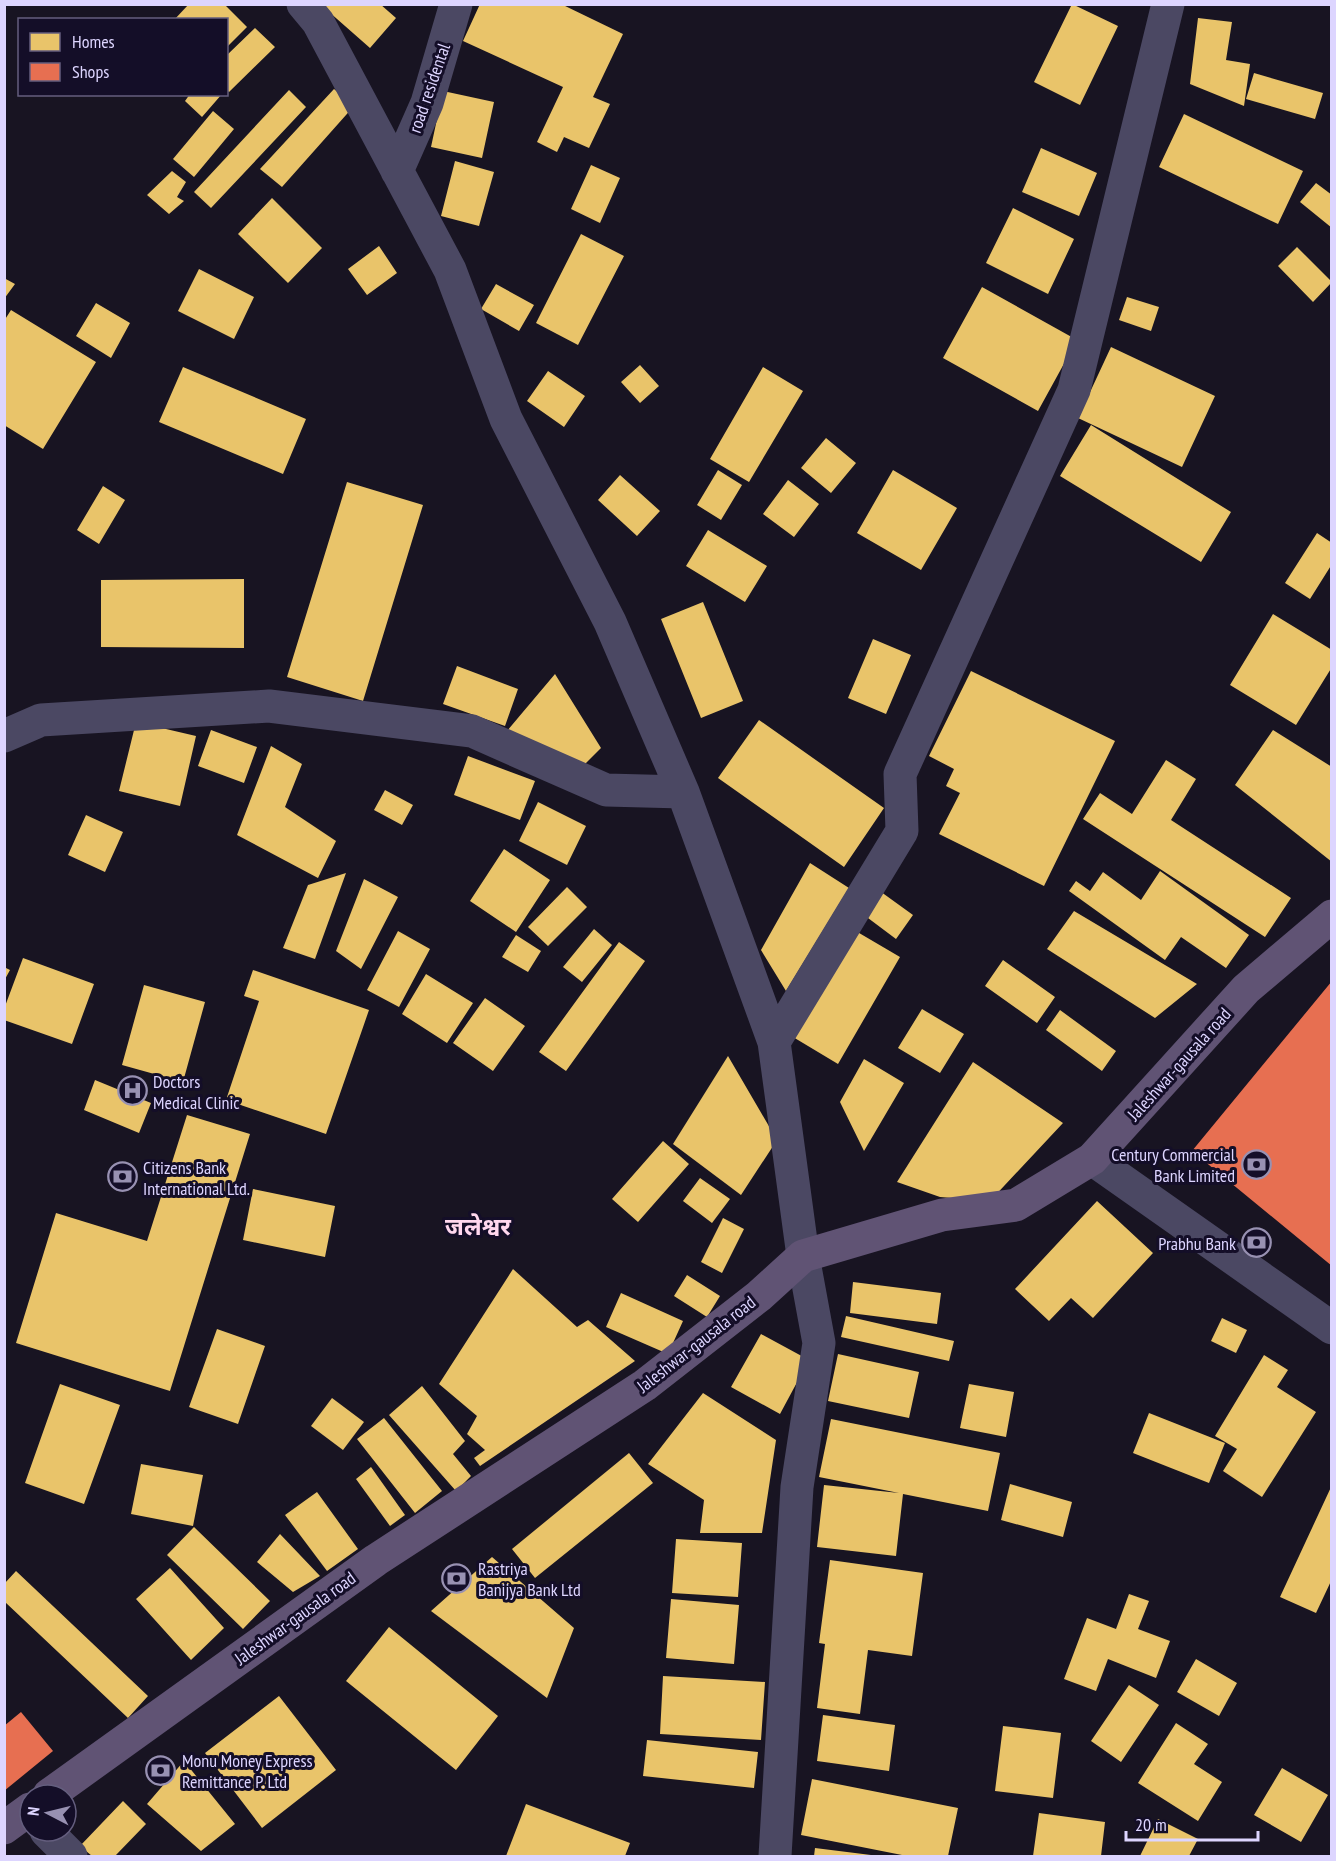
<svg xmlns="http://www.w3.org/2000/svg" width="1336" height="1861" font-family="'PT Sans Narrow','Noto Sans Devanagari',sans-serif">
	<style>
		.homes { fill: #e9c46a }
		.shops { fill: #e76f51 }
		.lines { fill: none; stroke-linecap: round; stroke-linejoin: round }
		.minor { stroke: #4b4863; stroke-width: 33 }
		.major { stroke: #605374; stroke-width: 33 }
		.labels { text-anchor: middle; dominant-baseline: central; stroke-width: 6; stroke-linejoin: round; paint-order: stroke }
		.street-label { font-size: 18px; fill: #ddd5ff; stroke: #140e28 }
		.poi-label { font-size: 18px; fill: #ddd5ff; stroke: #140e28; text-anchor: start }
		.district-label { font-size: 24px; font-weight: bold; fill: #ffd7ee; stroke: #140e28 }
	</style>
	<rect width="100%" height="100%" fill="#181422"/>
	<!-- homes -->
	<path class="homes" d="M189 4H224L247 27 226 48V20H174Z
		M320 4H380L396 18 370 48Z
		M480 4H561L623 34 593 97 610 104 589 148 564 137 557 152 537 142 563 87 463 41Z
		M1072 4 1118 26 1080 105 1034 82Z
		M1198 18 1232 22 1226 60 1250 64 1244 106 1190 84Z
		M255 28 275 47 229 92 226 89V56Z
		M1254 73 1323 93 1315 119 1246 99Z
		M334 89 354 106 282 187 260 169Z
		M289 90 306 107 211 208 194 192Z
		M443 91 494 102 482 158 431 147Z
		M190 94H222L202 117 185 101Z
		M213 111 234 129 194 177 173 159Z
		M1184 114 1303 171 1278 224 1159 167Z
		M1041 148 1097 173 1079 216 1022 192Z
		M455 161 494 172 479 226 441 216Z
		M591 165 620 178 600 223 571 209Z
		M172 171 186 182 177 197 184 201 169 214 147 195Z
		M1316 183 1332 195V228L1300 202Z
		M272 198 322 248 288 283 238 234Z
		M1013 208 1074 239 1048 294 986 263Z
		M581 234 624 256 578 345 536 323Z
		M379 246 397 273 367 295 348 269Z
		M1297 247 1332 282 1313 302 1278 266Z
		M199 269 254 297 234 339 178 311Z
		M4 278 15 284 4 299Z
		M496 284 534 305 519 331 481 309Z
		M982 287 1077 340 1038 411 943 358Z
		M1127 297 1159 307 1151 331 1119 320Z
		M96 303 130 323 111 358 76 336Z
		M11 310 96 362 43 449 4 425V321Z
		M1111 347 1215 396 1182 467 1078 418Z
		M640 365 659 386 640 403 621 382Z
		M183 367 306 419 283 474 159 422Z
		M763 367 803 391 749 482 710 459Z
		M548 371 585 396 564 427 527 401Z
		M1091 425 1231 512 1201 562 1060 476Z
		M826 438 856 463 831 493 801 468Z
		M718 470 742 485 721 520 697 505Z
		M893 470 957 508 921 570 857 533Z
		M620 475 660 511 637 536 598 500Z
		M788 480 819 504 794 537 763 514Z
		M347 482 423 505 363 701 287 677Z
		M103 486 125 500 99 544 77 530Z
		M708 530 767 566 745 602 686 566Z
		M1317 533 1332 543V564L1310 599 1285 583Z
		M244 579V648L101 647V580Z
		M703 602 743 701 701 718 661 619Z
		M1273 614 1332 650V667L1296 725 1230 685Z
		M873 639 911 655 886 714 848 698Z
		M457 666 518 689 505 726 443 704Z
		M971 671 1115 741 1044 886 939 834 960 793 946 786 954 769 929 756Z
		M555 674 601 748 582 767 502 737Z
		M759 720 884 808 844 867 718 778Z
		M136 722 196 736 180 806 119 791Z
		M211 730 257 747 244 783 198 766Z
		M1273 730 1332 767V862L1235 785Z
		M271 746 302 764 285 807 336 841 318 878 237 835Z
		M468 756 535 781 520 820 454 795Z
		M1166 760 1196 779 1171 820 1291 898 1265 937 1083 819 1100 793 1132 814Z
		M385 790 413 805 402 825 374 810Z
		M538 802 586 826 567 865 519 841Z
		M86 815 123 832 105 872 68 855Z
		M504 849 550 880 516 932 470 901Z
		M810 863 849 888 786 991 761 950Z
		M1160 871 1249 935 1226 968 1181 937 1165 960 1069 891 1076 881 1090 891 1103 872 1141 900Z
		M346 873 315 959 283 948 308 885Z
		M364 879 398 897 361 969 336 951Z
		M567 887 587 907 548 946 528 927Z
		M877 889 913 915 896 939 860 912Z
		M1074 911 1197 984 1155 1018 1047 949Z
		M594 929 612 945 582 982 563 967Z
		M854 930 900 957 838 1064 793 1037Z
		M398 931 430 949 399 1007 367 990Z
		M516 935 541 951 528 972 502 957Z
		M619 942 645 961 566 1071 539 1052Z
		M23 958 94 984 72 1044 4 1020V1009Z
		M1003 960 1055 997 1037 1023 985 986Z
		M4 967 10 970 4 981Z
		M253 970 369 1010 326 1134 226 1100 259 1001 244 996Z
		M426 974 473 1003 447 1043 402 1014Z
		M144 985 205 1002 183 1082 122 1065Z
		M485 998 525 1026 493 1071 453 1043Z
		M922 1009 964 1034 940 1073 898 1048Z
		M1060 1010 1116 1051 1102 1071 1046 1030Z
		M728 1056 777 1140 741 1195 673 1144Z
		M864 1059 904 1083 864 1151 840 1102Z
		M973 1062 1063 1123 990 1201 940 1197 897 1182Z
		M95 1080 151 1103 139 1133 84 1110Z
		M187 1115 250 1134 170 1391 16 1343 56 1213 147 1241Z
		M663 1141 689 1164 638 1222 612 1199Z
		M700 1178 730 1199 712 1223 683 1201Z
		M253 1189 335 1206 325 1257 243 1240Z
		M1097 1201 1153 1253 1093 1318 1071 1298 1049 1321 1015 1289Z
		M723 1218 744 1229 722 1273 701 1262Z
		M513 1269 577 1327 588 1320 635 1361 480 1466 474 1458 485 1450 467 1434 477 1416 439 1384Z
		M687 1275 720 1296 707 1317 674 1296Z
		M853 1282 941 1293 937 1324 850 1313Z
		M621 1293 683 1321 668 1354 606 1327Z
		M846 1316 954 1341 949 1361 841 1337Z
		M1222 1318 1247 1330 1236 1353 1211 1341Z
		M217 1329 265 1346 238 1424 189 1407Z
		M761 1334 809 1360 780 1414 731 1387Z
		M838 1354 919 1372 909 1418 828 1401Z
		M1264 1355 1288 1370 1277 1387 1316 1412 1262 1497 1223 1471 1237 1449 1215 1436Z
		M60 1384 120 1405 84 1504 25 1483Z
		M969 1384 1014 1392 1006 1437 960 1428Z
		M422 1386 465 1441 453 1454 471 1476 456 1491 389 1415Z
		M703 1393 776 1440 762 1533H700L704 1500 648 1464Z
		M332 1398 364 1422 343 1450 311 1426Z
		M1149 1413 1225 1443 1209 1483 1133 1453Z
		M384 1418 442 1491 415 1513 357 1439Z
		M831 1419 1000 1453 988 1511 903 1494 896 1556 817 1547 824 1485 899 1493 819 1477Z
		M629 1453 653 1483 535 1578 512 1549Z
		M141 1464 203 1475 193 1526 131 1514Z
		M371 1467 405 1515 390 1526 356 1479Z
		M1010 1484 1072 1502 1063 1537 1001 1520Z
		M1332 1485V1579L1316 1613 1280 1597Z
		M317 1492 358 1549 327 1571 285 1515Z
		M194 1527 270 1601 243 1629 167 1555Z
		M280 1534 320 1576 293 1592 257 1562Z
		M676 1539 742 1543 738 1597 672 1593Z
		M492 1557 574 1628 547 1698 431 1611Z
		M830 1560 923 1573 912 1656 868 1650 860 1714 817 1708 825 1644 819 1643Z
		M170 1568 224 1628 191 1660 136 1599Z
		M16 1571 148 1696 128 1718 5 1602V1583Z
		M1129 1594 1149 1601 1138 1629 1170 1641 1156 1678 1108 1659 1096 1691 1064 1679 1087 1618 1116 1629Z
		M671 1599 739 1605 734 1664 666 1658Z
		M389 1627 498 1716 456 1770 346 1681Z
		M1196 1659 1237 1683 1219 1716 1177 1692Z
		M663 1676 765 1682 761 1740 660 1734Z
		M1129 1685 1159 1705 1121 1762 1091 1741Z
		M279 1696 336 1770 262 1828 205 1753Z
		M823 1715 895 1725 889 1771 817 1761Z
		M1176 1723 1208 1744 1194 1764 1222 1782 1198 1821 1138 1783Z
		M1003 1726 1061 1733 1053 1798 995 1791Z
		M647 1740 758 1752 754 1788 643 1776Z
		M184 1761 235 1824 201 1851 147 1804Z
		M1282 1768 1328 1795 1301 1842 1254 1815Z
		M812 1779 958 1808 948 1856H907L801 1835Z
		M123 1801 146 1824 115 1856H92L80 1846Z
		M526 1804 630 1843 625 1856H506Z
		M1039 1813 1105 1822 1101 1856H1033Z
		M1158 1819 1198 1839 1189 1856H1140Z
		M815 1848 871 1855V1856H814Z"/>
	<!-- shops -->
	<path class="shops" d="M1332 981V1266L1192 1151Z
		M21 1712 53 1751 4 1791V1726Z"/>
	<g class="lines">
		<!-- minor -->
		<path class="minor" d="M303 4 318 22 450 270 506 419 610 622 683 792 774 1042 803 1256 819 1343 797 1487 775 1856
			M397 171 427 103 456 4
			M4 736 41 720 269 706 472 731 606 790 683 792
			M774 1042 902 831 900 774 1074 390 1168 4
			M1092 1159 1332 1328
			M46 1831 71 1856"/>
		<!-- major -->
		<path class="major" d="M49 1795 376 1560 645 1385 759 1296 803 1256 942 1215 1016 1205 1092 1159 1246 989 1332 916
			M4 1828 30 1809"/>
	</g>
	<!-- icons -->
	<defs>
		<symbol id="hospital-ring" viewBox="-11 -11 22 22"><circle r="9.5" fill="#140e28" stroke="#9891b2" stroke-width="1.5"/><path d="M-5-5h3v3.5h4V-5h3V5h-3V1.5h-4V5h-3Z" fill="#9891b2"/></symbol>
		<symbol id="bank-ring" viewBox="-11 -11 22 22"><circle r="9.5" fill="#140e28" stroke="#9891b2" stroke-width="1.5"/><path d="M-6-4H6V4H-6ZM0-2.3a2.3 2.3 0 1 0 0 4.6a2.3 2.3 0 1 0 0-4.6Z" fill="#9891b2"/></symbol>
	</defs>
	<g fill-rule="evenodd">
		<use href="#hospital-ring" x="116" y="1074" width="33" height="33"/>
		<use href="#bank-ring" x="1240" y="1148" width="33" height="33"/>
		<use href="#bank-ring" x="106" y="1160" width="33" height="33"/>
		<use href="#bank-ring" x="1240" y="1226" width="33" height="33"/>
		<use href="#bank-ring" x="440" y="1562" width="33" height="33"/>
		<use href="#bank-ring" x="144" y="1754" width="33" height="33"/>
	</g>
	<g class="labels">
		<!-- street labels -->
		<g class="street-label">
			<text transform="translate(429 88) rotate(-71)">road residental</text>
			<text transform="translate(1179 1064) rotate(-48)">Jaleshwar-gausala road</text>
			<text transform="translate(696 1344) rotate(-38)">Jaleshwar-gausala road</text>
			<text transform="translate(295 1618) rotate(-36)">Jaleshwar-gausala road</text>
		</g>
		<!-- poi labels -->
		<g class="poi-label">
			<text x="153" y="1081">Doctors<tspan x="153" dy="21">Medical Clinic</tspan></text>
			<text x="1235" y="1154" text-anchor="end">Century Commercial<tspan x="1235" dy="21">Bank Limited</tspan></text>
			<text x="143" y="1167">Citizens Bank<tspan x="143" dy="21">International Ltd.</tspan></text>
			<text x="1236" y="1243" text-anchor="end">Prabhu Bank</text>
			<text x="478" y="1568">Rastriya<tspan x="478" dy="21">Banijya Bank Ltd</tspan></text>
			<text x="182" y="1760">Monu Money Express<tspan x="182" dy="21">Remittance P. Ltd</tspan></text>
		</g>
		<!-- district labels -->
		<g class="district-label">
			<text x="478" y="1226">जलेश्वर</text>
		</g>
	</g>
	<!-- border -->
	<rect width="1336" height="1861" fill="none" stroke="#ddd5ff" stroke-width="12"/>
	<!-- legend -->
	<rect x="18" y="18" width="210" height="78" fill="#140e28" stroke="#645e7e" stroke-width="1.5"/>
	<rect x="30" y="33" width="30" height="18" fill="#e9c46a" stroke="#645e7e" stroke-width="1.5"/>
	<text x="72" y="48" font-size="18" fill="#ddd5ff">Homes</text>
	<rect x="30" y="63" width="30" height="18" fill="#e76f51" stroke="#645e7e" stroke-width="1.5"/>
	<text x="72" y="78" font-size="18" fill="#ddd5ff">Shops</text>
	<!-- north arrow -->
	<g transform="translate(48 1813) rotate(277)"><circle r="28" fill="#140e28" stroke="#645e7e" stroke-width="1.5"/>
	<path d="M0-4.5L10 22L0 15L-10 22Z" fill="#9891b2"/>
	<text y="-9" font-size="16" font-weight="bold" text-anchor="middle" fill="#ddd5ff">N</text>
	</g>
	<!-- scale -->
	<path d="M1126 1831v9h132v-9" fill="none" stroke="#ddd5ff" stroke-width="3"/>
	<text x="1135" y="1831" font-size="18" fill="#ddd5ff" stroke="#140e28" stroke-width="4.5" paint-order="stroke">20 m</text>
</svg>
